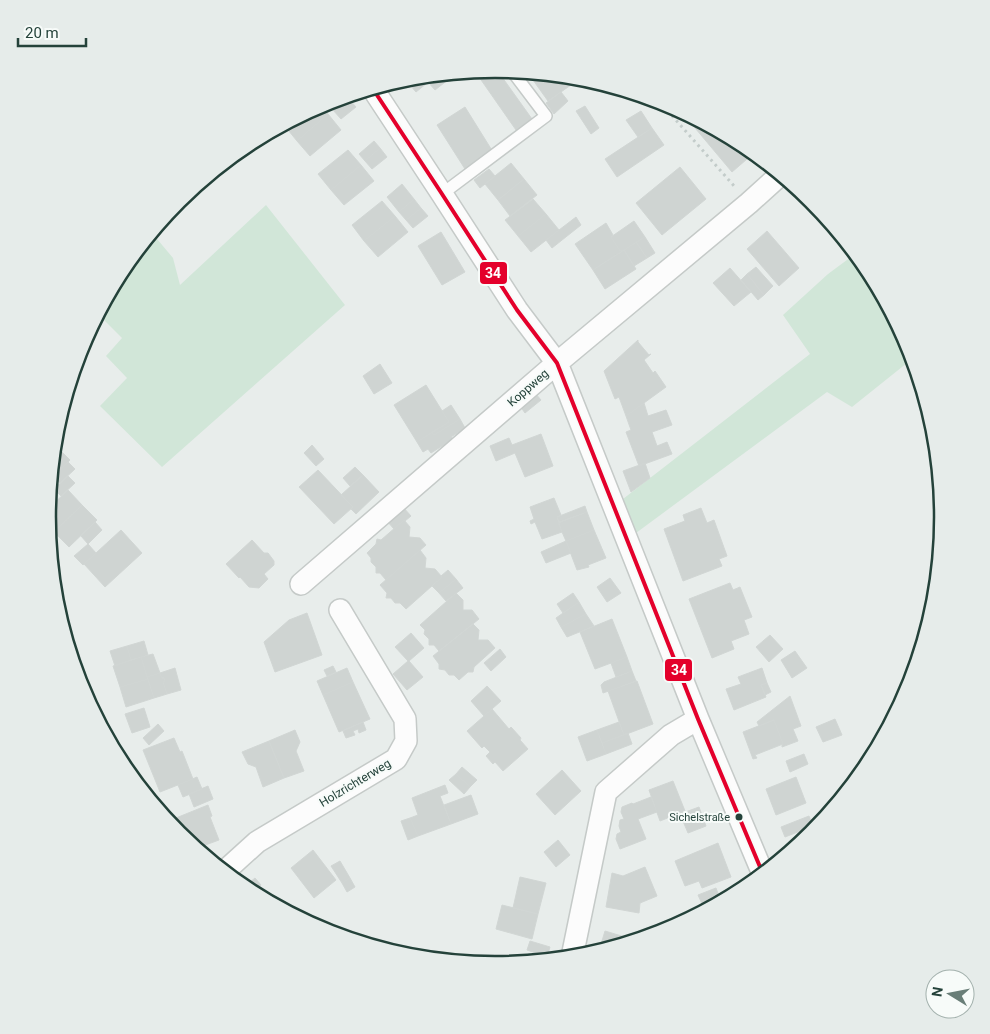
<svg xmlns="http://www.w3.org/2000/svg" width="990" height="1034" font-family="Roboto,sans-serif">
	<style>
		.green { fill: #d1e6d8 }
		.building { fill: #cfd4d2; stroke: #d1d6d4 }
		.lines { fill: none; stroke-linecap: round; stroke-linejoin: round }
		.service-casing { stroke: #c5cac8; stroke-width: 14 }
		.minor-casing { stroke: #c5cac8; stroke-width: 24 }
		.path { stroke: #c3ccca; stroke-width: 3; stroke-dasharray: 2.5 4; stroke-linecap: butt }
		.service { stroke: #fcfcfc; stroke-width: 11 }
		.minor { stroke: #fcfcfc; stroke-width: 21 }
		.bus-1-casing { stroke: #f7fbf9; stroke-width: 8 }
		.bus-1 { stroke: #e4002b; stroke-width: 4 }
		.bus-dot { fill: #24423a; stroke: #f7fbf9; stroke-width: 2 }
		.labels { text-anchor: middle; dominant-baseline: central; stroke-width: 4; stroke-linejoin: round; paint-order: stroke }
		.bus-label { font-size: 11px; fill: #24423a; stroke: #f7fbf9; text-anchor: end }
		.street-label { font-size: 12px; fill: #24423a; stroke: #f7fbf9 }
		.rim { fill: none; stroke: #24423a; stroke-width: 2.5 }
		.line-badge { stroke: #f7fbf9; stroke-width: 2 }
		.badge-label { font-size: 14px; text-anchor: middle; font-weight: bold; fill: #fff }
	</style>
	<rect width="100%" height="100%" fill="#e8edeb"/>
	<!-- green -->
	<path class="green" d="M266 205 345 305 162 467 100 406 127 378 106 356 122 338 100 316 96 320 123 268 152 233 173 258 180 285Z
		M855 254 867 269 909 346 912 359 852 407 827 392 636 533 623 499 810 354 783 315 828 274Z"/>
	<!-- building -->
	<path class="building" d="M489 70H497L532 119 516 130 479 77Z
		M528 73 581 78 548 101Z
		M445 74 449 79 435 90 428 82 437 75Z
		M437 75 416 92 405 79 408 78Z
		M561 92 568 101 554 114 546 103Z
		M347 97 348 98 333 110 327 103Z
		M348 98 356 107 341 119 333 110Z
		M320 106 328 114 297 141 284 125Z
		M585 106 599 128 591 134 576 111Z
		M465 107 493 152 465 169 437 125Z
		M641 111 652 128 638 137 626 120Z
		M328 114 341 130 310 156 297 141Z
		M687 114 744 145 754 153 732 172 685 116Z
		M652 128 664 145 617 177 605 159Z
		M374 141 380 148 365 161 359 154Z
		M380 148 387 157 372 169 365 161Z
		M348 150 361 165 331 190 318 174Z
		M511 163 524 179 498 200 485 184Z
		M361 165 374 181 344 205 331 190Z
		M680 167 706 199 662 235 636 203Z
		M489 169 495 176 480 188 474 180Z
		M524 179 537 195 510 216 498 200Z
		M402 184 414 199 399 212 387 197Z
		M414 199 421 208 406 220 399 212Z
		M533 199 546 214 518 236 505 220Z
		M382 201 395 216 364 241 352 225Z
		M421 208 428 216 413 228 406 220Z
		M546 214 559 230 531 252 518 236Z
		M395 216 408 232 378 257 364 241Z
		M576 217 581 225 552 248 546 240Z
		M634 221 645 237 624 250 620 251 611 237Z
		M606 223 613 235 611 237 620 251 624 250 593 270 575 244Z
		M767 231 799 268 779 286 747 249Z
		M441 232 465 272 442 285 418 246Z
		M645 237 655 253 647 258 636 242Z
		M636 242 647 258 634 266 624 250Z
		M624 250 636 269 605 289 593 270Z
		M756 267 773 286 764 295 747 274Z
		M730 268 751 292 734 306 713 283Z
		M747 274 764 295 758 300 741 280Z
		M638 340V342L649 355 651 354 644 360 653 373 655 371 666 387 626 416 619 397 615 399 604 371Z
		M380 364 392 383 374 394 363 376Z
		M426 385 449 422 417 442 394 405Z
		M535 393 541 400 525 413 520 406Z
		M644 403 648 416 666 410 672 425 652 432 657 446 667 442 672 454 639 466 626 432 631 430 626 416Z
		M451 405 460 419 434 435 432 432 449 422 442 411Z
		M460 419 465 428 451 437 453 439 431 453 428 449 423 452 417 442 432 432 434 435Z
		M541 434 553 466 525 477 515 453 496 461 490 446 509 438 512 445Z
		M55 445 70 460 51 478 55 446Z
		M312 445 324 459 316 466 304 453Z
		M68 462 75 469 60 483 53 476Z
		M645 463 650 478 631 492 623 471Z
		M355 467 363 475 350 486 343 478Z
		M318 470 353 507 334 524 299 487Z
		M363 475 379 492 356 514 351 509 353 507 341 495Z
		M68 476 75 483 61 496 54 489Z
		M68 490 82 505 54 532 48 526V509Z
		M554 498 561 515 557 517 562 532 542 539 535 522 531 524 530 521 534 519 530 507Z
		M82 505 97 520 69 547 54 532Z
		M585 506 587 512 559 522 557 517Z
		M403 507 411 516 405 521 404 520 394 529 387 521Z
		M701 508 707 523 714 520 727 556 719 559 722 566 683 581 664 529 685 521 683 515Z
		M587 512 594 530 566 541 558 523Z
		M404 520 410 527 409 537 420 538 426 545 386 580 380 573H376V567L371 562V558L367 553 376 544 377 539 381 540Z
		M95 522 102 530 88 544 81 536Z
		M121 530 142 553 105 587 84 564Z
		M594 530 606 558 588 565 589 567 577 570 566 541Z
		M252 540 264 553H268L274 561V565L264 574 268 579 259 588 249 587 240 577 239 578 226 564Z
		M566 541 571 553 546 563 541 552Z
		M88 544 96 553 83 565 74 556Z
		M420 550 426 558 425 568 435 569 442 577 406 609 400 603H395L391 598H386L387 593 380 585Z
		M448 570 456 579 439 593 432 586 442 577 441 576Z
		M610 578 621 593 607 602 597 587Z
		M456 579 463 588 446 601 439 593Z
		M730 583 733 590 740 587 752 617 744 620 749 634 731 641 734 649 712 658 689 599Z
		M456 593 463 600V610H472L479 619 439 651 434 645H429V639L424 634 425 630 420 625Z
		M573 593 579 602 563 613 557 604Z
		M579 602 586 614 561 627 556 618Z
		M307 613 322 655 275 672 264 642 289 620Z
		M586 614 594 626 567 637 561 627Z
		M612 619 627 657 595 669 580 632Z
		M473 624 479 630 478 640H488L495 648 474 667 473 672H468L459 680 454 675H449L445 670 439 669V664L433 656Z
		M411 633 424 648 409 661 423 677 407 690 393 674 408 661 395 647Z
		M770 635 783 649 769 662 756 647Z
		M144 641 148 655 131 660 127 646Z
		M127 646 131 660 115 666 110 651Z
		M500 649 506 657 491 671 484 663Z
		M795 651 807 668 792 678 781 660Z
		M153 654 160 673 147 677 141 657Z
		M141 657 148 679 120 687 113 666Z
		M627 657 632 671 616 677 611 663Z
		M333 666 336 672 327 676 324 670Z
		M175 668 181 690 167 694 163 682 165 681 164 678H162L160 673Z
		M347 668 353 682 323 695 317 681Z
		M762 668 767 683 761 685 766 697 734 710 726 689 741 684 738 677Z
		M632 671 636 681 603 693 601 685 604 682Z
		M160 673 162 678H164L165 681 163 682 167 694 154 698 147 677Z
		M148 679 154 698 126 707 120 687Z
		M637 681 653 724 624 735 608 691Z
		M353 682 370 719 339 732 323 695Z
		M767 683 771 692 765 695 761 685Z
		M487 686 501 701 484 716 471 701Z
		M790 696 801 726 793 729 798 741 782 747V745L783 744 774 720 759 726 757 722Z
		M144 708 150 727 132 733 125 714Z
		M492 709 509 729 511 727 521 738 520 740 528 749 503 771 495 762 493 764 486 756 490 752 484 746 482 748 467 731Z
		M835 719 842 735 823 742 816 727Z
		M774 720 783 744 755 755 757 758 753 759 743 732Z
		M363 722 366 730 359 733 358 729 353 731 355 735 346 738 343 731Z
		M619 722 624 735 602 743 597 730Z
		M158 724 164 731 149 745 143 738Z
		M295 730 300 742 296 751 304 771 284 778 269 741Z
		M597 730 606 754 587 761 578 737Z
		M628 733 632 744 606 754 602 743Z
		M174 738 180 752 182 751 193 779 160 792 143 750Z
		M269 741 284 778 263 787 256 767 248 764 242 752Z
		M804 754 808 764 790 772 786 761Z
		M462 767 477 780 470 787 456 774Z
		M562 770 581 791 555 815 536 794Z
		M456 774 470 787 464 794 449 780Z
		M197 777 202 789 183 797 178 785Z
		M796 777 806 803 776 815 766 789Z
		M673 781 685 811 660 821 649 790Z
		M445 785 448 793 440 796 451 824 418 836 410 818 418 815 412 798Z
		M208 786 213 799 194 807 189 794Z
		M471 795 478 814 451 824 444 805Z
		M651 797 657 812 638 819 646 839 620 849 616 839 617 834 621 832 619 826 620 820 624 819 621 812 622 807 632 803 633 804Z
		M208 805 212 816 210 817 219 840 197 848 178 833 174 828 171 820Z
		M699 807 706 826 688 833 680 814Z
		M809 816 813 826 785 837 781 827Z
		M410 818 418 836 408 840 401 821Z
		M804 839 790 851 788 846Z
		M558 840 570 855 556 867 544 852Z
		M718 843 731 877 702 888 699 881 685 886 675 861Z
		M313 850 336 880 314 898 291 868Z
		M340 861 350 878 342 883 331 866Z
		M645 867 657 896 640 903 639 913 606 907 612 873 623 876Z
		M520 877 546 883 538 914 513 908Z
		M255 878 261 885 253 893 244 887Z
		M350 878 355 887 347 892 342 883Z
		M716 888 720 899 703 906 698 895Z
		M502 905 538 914 532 939 496 929Z
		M605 931 635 940 599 951Z
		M530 941 550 947 547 957 527 950Z"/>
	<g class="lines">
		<defs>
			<path id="service" d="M442 194 546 116 512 71"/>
			<path id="minor" d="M373 89 442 194 517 310 557 363 698 719 763 874
				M301 584 557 363 749 203 780 175
				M225 871 257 842 396 759 406 741 405 719 340 610
				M572 957 606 792 671 735 698 719"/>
		</defs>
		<!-- service casing -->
		<use href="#service" class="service-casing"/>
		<!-- minor casing -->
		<use href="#minor" class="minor-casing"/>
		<!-- path -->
		<path class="path" d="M659 101 735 187"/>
		<!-- service -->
		<use href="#service" class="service"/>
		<!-- minor -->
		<use href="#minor" class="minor"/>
		<defs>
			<path id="bus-1" d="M373 89 442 194 517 310 557 363 698 719 763 874"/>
		</defs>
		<!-- bus-1 casing -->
		<use href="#bus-1" class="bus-1-casing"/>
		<!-- bus-1 -->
		<use href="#bus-1" class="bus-1"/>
	</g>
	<!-- markers -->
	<circle class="bus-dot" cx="739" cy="817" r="4.5"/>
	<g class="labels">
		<!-- bus labels -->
		<g class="bus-label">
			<text x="730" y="817">Sichelstraße</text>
		</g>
		<!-- street labels -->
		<g class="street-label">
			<text transform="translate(528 388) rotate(-41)">Koppweg</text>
			<text transform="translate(355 783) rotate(-31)">Holzrichterweg</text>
		</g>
	</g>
	<!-- crop -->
	<path d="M0 0H990V1034H0ZM56 517a439 439 0 1 1 878 0a439 439 0 1 1-878 0Z" fill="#e6ecea" fill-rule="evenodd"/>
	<path class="rim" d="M56 517a439 439 0 1 1 878 0a439 439 0 1 1-878 0Z"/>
	<g class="line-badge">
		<rect x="479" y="261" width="29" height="24" rx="5" fill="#e4002b"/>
		<rect x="664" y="658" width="29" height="24" rx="5" fill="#e4002b"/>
	</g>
	<g class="badge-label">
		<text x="493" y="278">34</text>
		<text x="679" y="675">34</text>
	</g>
	<!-- north arrow -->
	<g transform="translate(950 994) rotate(280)"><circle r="24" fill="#f7fbf9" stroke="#a3b1ad"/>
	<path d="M0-4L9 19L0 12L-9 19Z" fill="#697e78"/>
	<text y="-8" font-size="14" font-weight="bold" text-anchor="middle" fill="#24423a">N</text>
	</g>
	<!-- scale -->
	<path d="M18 38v8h68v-8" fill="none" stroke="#24423a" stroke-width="2.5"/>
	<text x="25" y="38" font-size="15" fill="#24423a" stroke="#f7fbf9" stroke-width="4" paint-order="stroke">20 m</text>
</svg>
